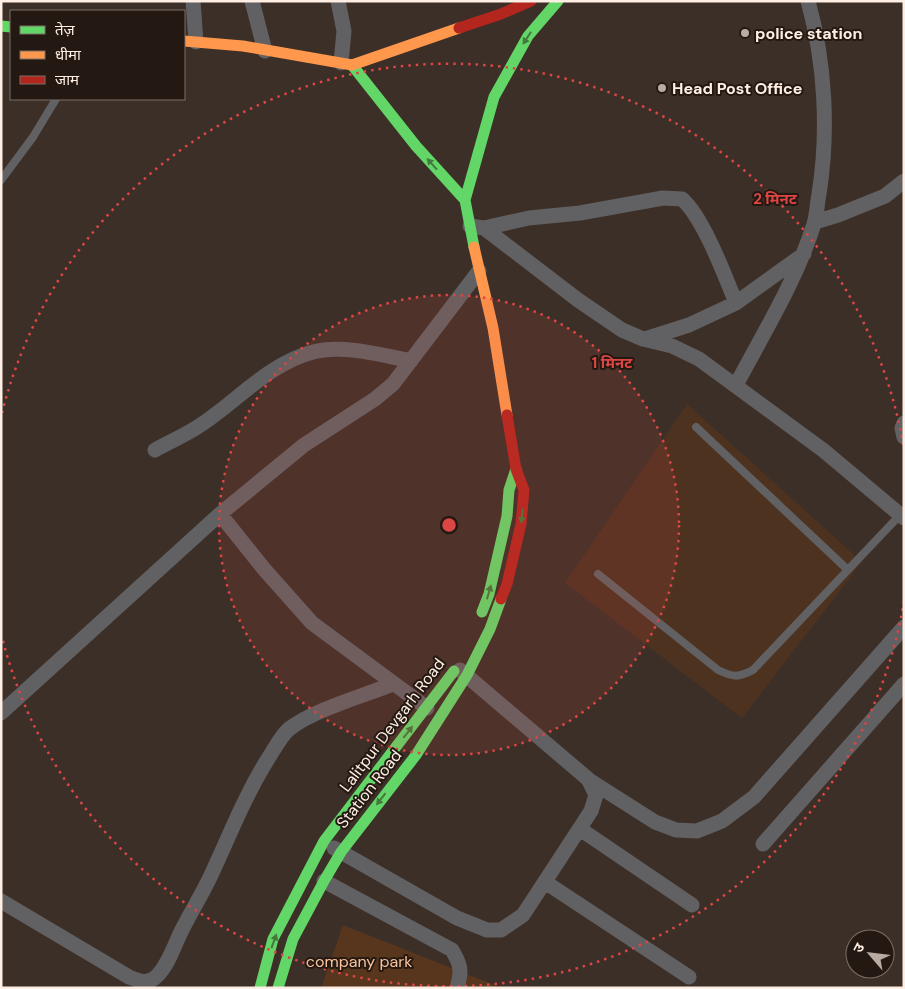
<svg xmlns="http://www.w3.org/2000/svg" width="905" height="989" font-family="'DM Sans','Noto Sans Devanagari',sans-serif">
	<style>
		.built { fill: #4e3220 }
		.green { fill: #57361d }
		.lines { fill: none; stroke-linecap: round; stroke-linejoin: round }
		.lane { stroke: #616062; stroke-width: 8 }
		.street { stroke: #616062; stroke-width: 15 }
		.fast { stroke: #63d668; stroke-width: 11 }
		.slow { stroke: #ff974d; stroke-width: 11 }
		.jam { stroke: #b3261e; stroke-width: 11 }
		.oneway { fill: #44783d }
		.ring { fill: none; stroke: #dc4644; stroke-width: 2.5; stroke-dasharray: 2.5 5 }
		.poi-dot { fill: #baaba2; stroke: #241912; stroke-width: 2 }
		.labels { text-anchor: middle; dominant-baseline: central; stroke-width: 4; stroke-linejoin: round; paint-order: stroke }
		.poi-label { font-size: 16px; font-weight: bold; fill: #feeee4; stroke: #241912; text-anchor: start }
		.street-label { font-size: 16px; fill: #feeee4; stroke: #241912 }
		.park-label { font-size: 16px; fill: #fcc39d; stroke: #241912 }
		.centre { fill: #dc4644; stroke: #241912; stroke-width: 2.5 }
		.ring-label { font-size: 15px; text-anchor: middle; font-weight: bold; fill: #dc4644; stroke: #241912; stroke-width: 4; stroke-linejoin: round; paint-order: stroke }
	</style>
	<rect width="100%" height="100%" fill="#3c2f27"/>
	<!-- built -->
	<path class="built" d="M687 404 862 562 742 718 565 583Z"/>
	<!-- green -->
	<path class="green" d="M343 925 502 988H321Z"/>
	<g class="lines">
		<!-- lane -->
		<path class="lane" d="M1 180 33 137 56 99
			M696 427 848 570
			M598 574 718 670C733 677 738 678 753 670L900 515"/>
		<!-- street -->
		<path class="street" d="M193 1 196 42
			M252 1 265 51
			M338 1 344 31 341 63
			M815 222 838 215 885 196 904 181
			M470 226 484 228 578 300 622 330 643 339 672 346 699 359 823 450 904 518
			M484 228 529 218 580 213 663 198 682 199C703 217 725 276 736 303
			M645 339 689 325 736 303 804 254
			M736 385C764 332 796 281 814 224 817 214 817 204 819 194 829 131 825 62 808 1
			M904 423 902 428 904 437
			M155 450C171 441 188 434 202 424 238 400 270 363 313 352 342 344 382 355 411 361
			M220 514 264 569 312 623 427 708
			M1 713 220 514 304 445 375 399 393 384 479 271
			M589 780 655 822 676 830 697 831 722 821 754 797 904 627
			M580 829 692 905
			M763 844 904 684
			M334 848 457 918 487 930H501L523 915 591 811 596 795 588 779 460 670
			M324 881 452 950C461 965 462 971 457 988
			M545 882 689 977
			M1 901 129 977C139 981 148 985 157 976 170 963 175 942 184 926 193 908 204 891 212 873 231 832 247 791 271 754 276 746 282 735 289 729 313 710 363 696 393 684"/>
		<!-- fast -->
		<path class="fast" d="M1 26 11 27
			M352 65 416 146 465 200
			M474 247 465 200 494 97 528 36 558 1
			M482 612 489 594 507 516 509 490 516 469
			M260 988 273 939 324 841 454 671
			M278 988 293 939 324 881 341 852 416 755 467 675 490 629 501 599"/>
		<!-- slow -->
		<path class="slow" d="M184 41 243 46 352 65 459 28
			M474 247 493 328 507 415"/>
		<!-- jam -->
		<path class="jam" d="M459 28 501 14 531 1
			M501 599 507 584 521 524 524 490 516 469 507 415"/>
	</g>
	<!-- one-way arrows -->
	<defs><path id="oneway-solid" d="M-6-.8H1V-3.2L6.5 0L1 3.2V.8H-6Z" transform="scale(1.25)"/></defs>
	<g class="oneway">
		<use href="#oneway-solid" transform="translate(527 38) rotate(123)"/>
		<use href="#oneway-solid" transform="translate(432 164) rotate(-132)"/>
		<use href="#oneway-solid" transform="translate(522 516) rotate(96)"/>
		<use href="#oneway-solid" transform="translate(489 592) rotate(-74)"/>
		<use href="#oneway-solid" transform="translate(408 732) rotate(-52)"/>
		<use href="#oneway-solid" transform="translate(381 799) rotate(128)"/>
		<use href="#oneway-solid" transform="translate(274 941) rotate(-70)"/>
	</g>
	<!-- distance rings -->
	<circle cx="449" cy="525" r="230" fill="#dc4644" fill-opacity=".12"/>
	<g class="ring">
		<circle cx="449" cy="525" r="230"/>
		<path d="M904 601A461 461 0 0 1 2 637M2 413A461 461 0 0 1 904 449"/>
	</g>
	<!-- markers -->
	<g class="poi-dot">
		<circle cx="745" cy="33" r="5"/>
		<circle cx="662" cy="88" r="5"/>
	</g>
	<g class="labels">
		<!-- poi labels -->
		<g class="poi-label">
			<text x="755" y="33">police station</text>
			<text x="672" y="88">Head Post Office</text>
		</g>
		<!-- street labels -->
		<g class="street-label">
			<text transform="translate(392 725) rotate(-53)">Lalitpur Devgarh Road</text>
			<text transform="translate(369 789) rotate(-52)">Station Road</text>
		</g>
		<!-- park labels -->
		<g class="park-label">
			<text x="359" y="961">company park</text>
		</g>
	</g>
	<circle cx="449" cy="525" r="8" class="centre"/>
	<g class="ring-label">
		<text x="775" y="204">2 मिनट</text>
		<text x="612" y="368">1 मिनट</text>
	</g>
	<!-- border -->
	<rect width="905" height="989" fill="none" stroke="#feeee4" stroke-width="5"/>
	<!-- legend -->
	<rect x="10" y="10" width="175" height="90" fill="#241912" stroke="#7b6e66"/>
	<rect x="20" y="26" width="25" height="8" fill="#63d668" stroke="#7b6e66"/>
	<text x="55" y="35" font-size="15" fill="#feeee4">तेज़</text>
	<rect x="20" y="51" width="25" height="8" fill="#ff974d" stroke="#7b6e66"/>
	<text x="55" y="60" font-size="15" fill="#feeee4">धीमा</text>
	<rect x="20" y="76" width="25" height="8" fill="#b3261e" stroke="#7b6e66"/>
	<text x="55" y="85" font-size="15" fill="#feeee4">जाम</text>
	<!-- north arrow -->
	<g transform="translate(870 954) rotate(298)"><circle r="24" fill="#241912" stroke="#7b6e66"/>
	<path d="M0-4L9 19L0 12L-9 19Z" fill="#baaba2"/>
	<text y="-8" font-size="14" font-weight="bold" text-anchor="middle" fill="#feeee4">उ</text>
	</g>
</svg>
